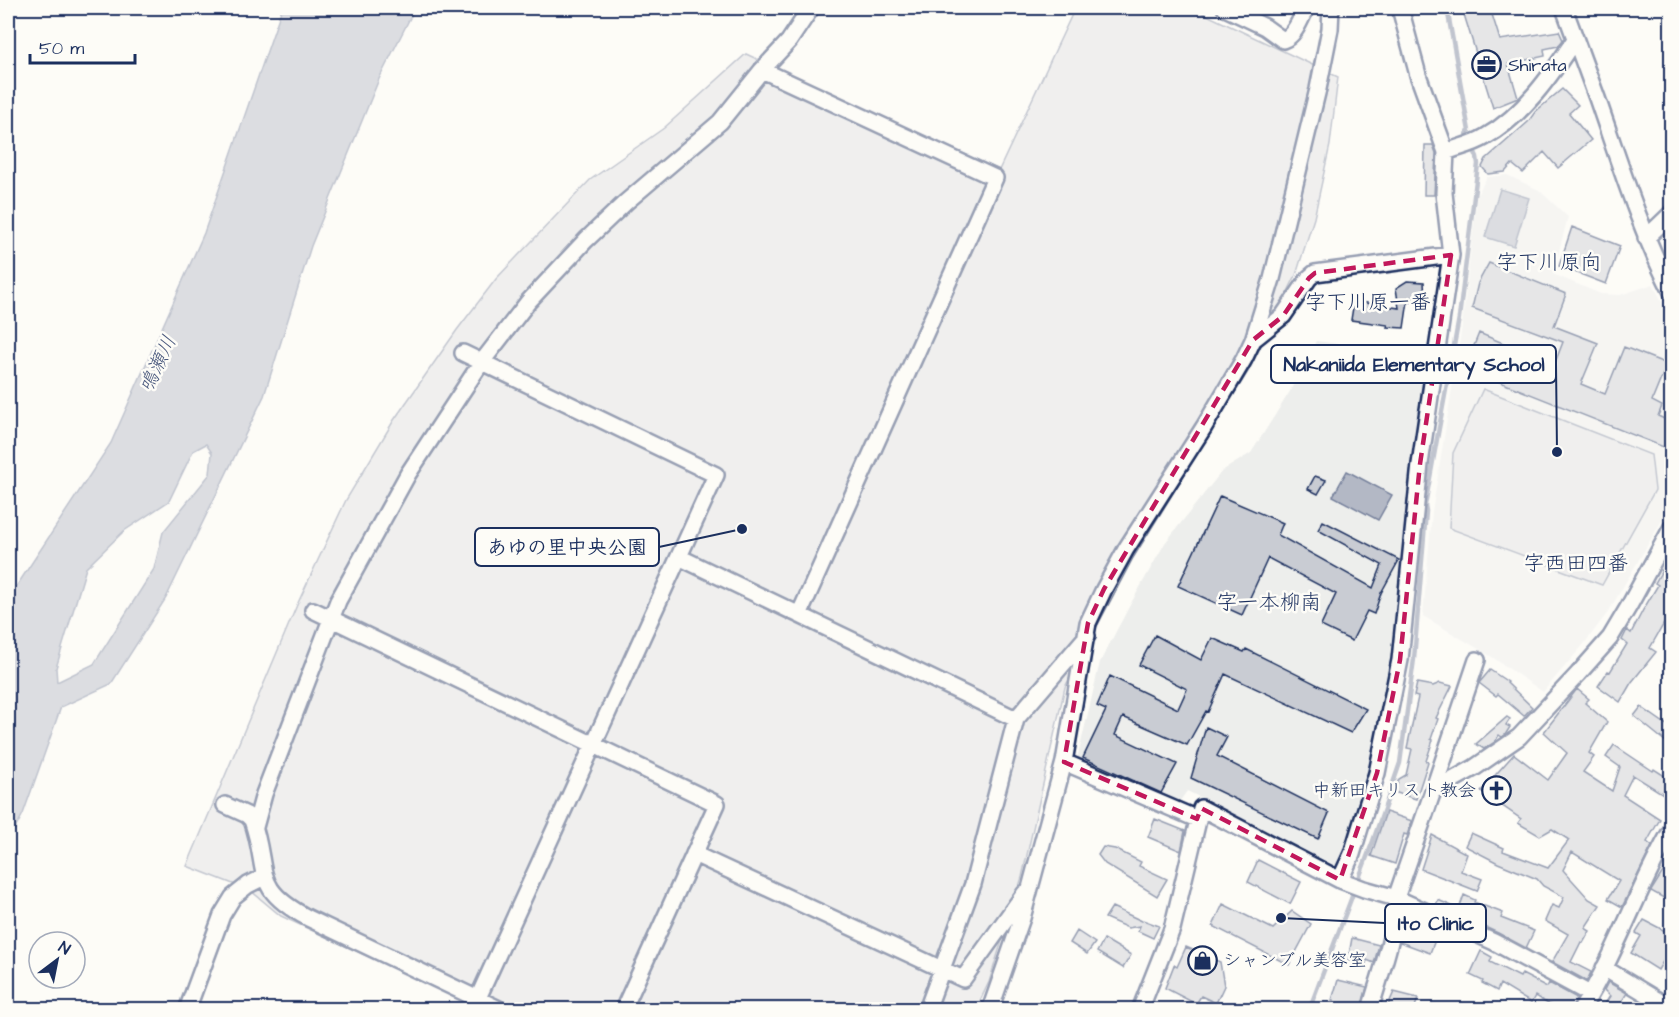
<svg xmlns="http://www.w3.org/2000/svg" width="1679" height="1017" font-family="'Architects Daughter','Klee One',sans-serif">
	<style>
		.built { fill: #edeeec }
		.green { fill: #e0e1e3; stroke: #7e88a0; stroke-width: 1.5 }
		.water { fill: #b3b8c5; stroke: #76819c; stroke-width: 1.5; fill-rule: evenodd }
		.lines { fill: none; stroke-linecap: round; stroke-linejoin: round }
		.stream { stroke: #76819c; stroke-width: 4.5 }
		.building { fill: #c9ccd3; stroke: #1b2f5e; stroke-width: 1.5 }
		.minor-casing { stroke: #1b2f5e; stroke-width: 20 }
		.minor { stroke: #fdfcf7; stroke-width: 15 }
		.marked { fill: none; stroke: #c2185b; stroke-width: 4.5; stroke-dasharray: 12 8; stroke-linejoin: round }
		.labels { text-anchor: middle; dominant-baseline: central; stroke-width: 5; stroke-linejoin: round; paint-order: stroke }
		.poi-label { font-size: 18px; fill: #1b2f5e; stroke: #fdfcf7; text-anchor: start }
		.water-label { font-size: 20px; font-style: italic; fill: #49587d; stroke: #fdfcf7 }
		.quarter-label { font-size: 21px; fill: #1b2f5e; stroke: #fdfcf7 }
		.leader { fill: none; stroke: #1b2f5e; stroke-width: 2 }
		.callout-dot { fill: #1b2f5e; stroke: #fdfcf7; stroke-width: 2 }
		.callout { fill: #fdfcf7; stroke: #1b2f5e; stroke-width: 2 }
		.callout-label { font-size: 20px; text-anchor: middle; font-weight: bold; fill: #1b2f5e }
	</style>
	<rect width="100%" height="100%" fill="#fdfcf7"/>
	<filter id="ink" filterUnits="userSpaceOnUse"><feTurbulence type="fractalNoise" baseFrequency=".0167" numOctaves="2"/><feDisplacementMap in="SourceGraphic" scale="12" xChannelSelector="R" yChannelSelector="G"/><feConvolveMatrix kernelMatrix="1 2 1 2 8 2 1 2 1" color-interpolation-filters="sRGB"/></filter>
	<g filter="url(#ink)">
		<!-- built -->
		<path class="built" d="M1507 175 1539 190 1568 217 1553 274 1601 294 1620 295 1653 284 1671 320V505L1609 611 1584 644 1543 692 1492 657 1423 616 1432 512 1462 326 1477 195 1487 177Z
			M1316 341 1432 357 1394 663 1371 774 1346 852 1339 867 1187 791 1177 805 1077 760 1100 662 1130 605 1165 543 1222 471 1251 453 1289 393Z"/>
		<!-- green -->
		<path class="green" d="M1075 8H1192L1338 77 1330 145 1314 218 1296 275 1249 370 1133 558 1065 687 1022 877 989 982 976 1009H481L281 916 251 891 187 866 297 605 346 500 394 420 457 330 496 279 590 180 664 128 746 54 999 170Z
			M1483 389 1651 455 1655 490 1602 585 1449 528 1453 453Z"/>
		<!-- water -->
		<path class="water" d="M282 8H415L379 79 311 246 264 396 166 598 111 684 61 707 23 814 8 842V599L111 443 204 233ZM206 444 212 453 210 474 163 532 154 569 94 664 57 682 56 668 86 568 124 531 169 501 193 451Z
			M1500 189 1529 198 1514 246 1485 237Z
			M1347 471 1392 495 1378 520 1333 496Z"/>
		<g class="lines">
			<!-- stream -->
			<path class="stream" d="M1309 1010 1373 841 1400 763 1414 659 1426 511 1425 505 1459 318 1478 164 1477 157 1467 134 1469 131 1447 8"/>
		</g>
		<!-- building -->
		<path class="building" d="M1462 8H1490L1500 40 1559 31 1563 40 1558 46 1544 49 1545 56 1508 64 1518 98 1493 108Z
			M1562 89 1578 105 1569 113 1591 140 1558 168 1544 152 1523 173 1512 164 1505 172 1488 174 1482 167 1486 159 1528 122 1535 112Z
			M1425 145H1433L1436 153 1434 195H1424Z
			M1572 227 1620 246 1606 284 1559 266Z
			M1489 263 1566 294 1554 326 1598 343 1581 384 1605 394 1624 347 1667 364 1652 401 1662 406 1658 416 1671 422V450L1465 368 1479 333 1510 346 1506 355 1551 373 1563 342 1472 308 1478 283Z
			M1407 281 1424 282 1425 300 1408 301 1404 328 1387 327 1388 325 1351 320 1354 301 1399 308 1396 288Z
			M1315 476 1326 480 1318 494 1308 489Z
			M1220 496 1283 523 1278 535 1373 588 1382 565 1318 530 1323 521 1399 560 1381 593 1374 614 1367 611 1352 641 1321 626 1336 594 1268 558 1242 615 1178 586Z
			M1671 554V611L1650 648 1656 652 1631 683 1620 702 1598 686 1608 671 1610 672 1627 644 1622 640 1627 630 1631 633 1643 610 1658 585 1655 583Z
			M1155 635 1201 660 1212 638 1244 652 1246 649 1366 709 1351 733 1225 674 1208 712 1206 711 1187 745 1123 717 1115 735 1177 764 1161 793 1083 758 1106 710 1097 706 1110 676 1178 709 1187 689 1139 665Z
			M1490 670 1508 682 1507 683 1532 707 1524 716 1498 694 1496 696 1479 683Z
			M1417 683 1433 686 1440 683 1452 686 1436 718 1438 719 1431 739 1433 740 1426 761 1428 762 1416 799 1394 792 1399 779 1406 775 1412 749 1407 748 1418 697 1414 696Z
			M1577 689 1589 699 1585 703 1607 722 1589 753 1594 757 1583 772 1612 791 1620 767 1606 757 1614 745 1653 771 1654 769 1671 780V799L1633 775 1623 795 1660 819 1647 842 1652 846 1622 907 1608 899 1619 881 1572 852 1563 870 1589 899 1600 905 1585 928 1590 931 1583 943 1581 942 1571 962 1591 972 1587 981 1552 962 1568 934 1545 921 1552 905 1559 908 1564 897 1543 886 1537 879 1498 863 1465 846 1471 833 1504 848 1503 851 1548 868 1569 840 1552 829 1540 836 1518 823 1521 819 1481 791 1514 754 1548 780 1567 753 1544 732Z
			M1641 707 1671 728V746L1634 716Z
			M1507 717 1510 719 1506 725 1510 727 1505 735 1502 737 1499 735 1495 742 1484 749 1476 744Z
			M1206 727 1227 737 1217 756 1329 813 1318 839 1191 778Z
			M1386 812 1412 821 1407 835 1404 834 1395 864 1371 856Z
			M1155 819 1185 831 1181 851 1148 837Z
			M1432 835 1467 854 1461 871 1482 879 1477 891 1421 869Z
			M1103 847 1115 849 1141 862 1139 866 1167 879 1157 896 1105 864 1098 855Z
			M1671 859V882L1668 889 1671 891V902L1651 891Z
			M1258 860 1301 882 1290 904 1248 882Z
			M1464 895 1475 900 1474 902 1503 913 1501 918 1534 931 1526 948 1498 933 1436 905 1438 900 1459 909Z
			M1223 904 1273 929 1292 911 1311 924 1289 965 1213 926Z
			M1112 907 1142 921 1143 920 1159 926 1153 938 1138 931 1140 926 1128 928 1105 918Z
			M1644 920 1671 934V948L1658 970 1631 953 1641 936 1636 933Z
			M1404 928 1425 936 1426 932 1437 935 1430 953 1400 942Z
			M1077 931 1095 943 1087 954 1070 943Z
			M1352 938 1379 945 1374 963 1367 960 1365 966 1348 960Z
			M1104 939 1131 955 1123 968 1097 952Z
			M1186 947 1220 962 1224 986 1216 1003 1201 996 1196 1004 1165 988 1174 965 1177 967Z
			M1481 951 1492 957 1490 962 1520 977 1522 974 1547 987 1549 983 1577 998 1571 1010H1558L1535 996 1531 1003 1500 984 1497 991 1482 983 1483 981 1470 975Z
			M1338 980 1367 987 1361 1010H1332L1334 1000H1332Z
			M1608 982 1627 993 1622 1001 1635 1010H1601L1610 996 1604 990Z
			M1394 992 1418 998 1414 1010H1386Z"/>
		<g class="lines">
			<defs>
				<path id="minor" d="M1225 8 1265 27 1283 40C1295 36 1301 18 1306 8
					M1564 8C1575 38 1586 68 1597 98 1620 164 1640 230 1672 292
					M762 70 995 178 799 615
					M1446 152C1459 147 1474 144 1485 137 1523 116 1552 74 1575 39
					M1646 238 1672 213
					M1253 340 1283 316 1309 278 1315 273 1451 255
					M463 353 716 475 478 998
					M679 557 1016 719
					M313 610 717 804 623 1010
					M1064 762 1197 819
					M1433 791 1477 660
					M225 805 247 815 252 820C270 871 250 887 308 918L501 1010
					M255 827 264 794 338 601 408 474 481 363 528 302 586 240 626 202 720 122 762 70 789 41 811 8
					M694 854 963 979 1025 893
					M1340 880 1352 854 1377 773 1400 660 1420 464 1451 255 1444 193 1446 152 1418 75 1400 8
					M1604 968 1672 1009
					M187 1010 222 915 233 897 248 885 264 877
					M927 1010 973 884 1016 719 1087 636
					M990 1010 1022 918 1064 762 1088 623 1104 589 1126 549 1204 427 1244 359 1253 340 1272 279 1318 89 1330 29 1331 8
					M1140 1010 1172 929 1201 808 1340 880 1364 889 1396 898 1494 942 1590 994
					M1370 1010C1379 977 1397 931 1396 898L1433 791 1474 768 1519 737 1578 674 1610 638 1629 606 1672 527
					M1581 1010C1617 953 1638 887 1672 829"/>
			</defs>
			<!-- minor casing -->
			<use href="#minor" class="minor-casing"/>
			<!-- minor -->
			<use href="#minor" class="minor"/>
		</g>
	</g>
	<!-- marked area -->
	<path d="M0 0H1679V1017H0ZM1451 255 1420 464 1400 660 1377 773 1340 880 1201 808 1197 819 1064 762 1088 623 1104 589 1253 340 1283 316 1309 278 1315 273Z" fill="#fdfcf7" fill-opacity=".55" fill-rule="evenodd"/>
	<path class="marked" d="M1451 255 1420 464 1400 660 1377 773 1340 880 1201 808 1197 819 1064 762 1088 623 1104 589 1253 340 1283 316 1309 278 1315 273Z"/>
	<!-- icons -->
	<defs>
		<symbol id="office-ring" viewBox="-11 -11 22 22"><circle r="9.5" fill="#fdfcf7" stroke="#1b2f5e" stroke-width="1.5"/><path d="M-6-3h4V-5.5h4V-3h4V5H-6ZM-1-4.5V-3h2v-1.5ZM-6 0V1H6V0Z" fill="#1b2f5e"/></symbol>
		<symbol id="church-ring" viewBox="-11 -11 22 22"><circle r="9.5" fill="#fdfcf7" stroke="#1b2f5e" stroke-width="1.5"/><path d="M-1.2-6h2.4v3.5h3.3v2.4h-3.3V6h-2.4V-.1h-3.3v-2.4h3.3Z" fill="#1b2f5e"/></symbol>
		<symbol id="shop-ring" viewBox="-11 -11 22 22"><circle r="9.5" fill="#fdfcf7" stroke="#1b2f5e" stroke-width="1.5"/><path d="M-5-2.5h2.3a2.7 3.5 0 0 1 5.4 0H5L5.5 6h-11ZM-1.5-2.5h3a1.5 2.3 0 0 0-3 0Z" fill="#1b2f5e"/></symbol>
	</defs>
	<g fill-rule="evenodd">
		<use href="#office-ring" x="1470" y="48" width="33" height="33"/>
		<use href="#church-ring" x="1480" y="774" width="33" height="33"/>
		<use href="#shop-ring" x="1186" y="944" width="33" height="33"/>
	</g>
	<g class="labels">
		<!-- poi labels -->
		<g class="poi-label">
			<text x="1508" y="65">Shirata</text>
			<text x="1476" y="790" text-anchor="end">中新田キリスト教会</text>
			<text x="1223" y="960">シャンブル美容室</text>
		</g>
		<!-- water labels -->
		<g class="water-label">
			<text transform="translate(158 364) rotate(-65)">鳴瀬川</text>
		</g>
		<!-- quarter labels -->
		<g class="quarter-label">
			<text x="1549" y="262">字下川原向</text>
			<text x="1368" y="302">字下川原一番</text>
			<text x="1576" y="563">字西田四番</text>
			<text x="1269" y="602">字一本柳南</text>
		</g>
	</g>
	<!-- callouts -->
	<path class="leader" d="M1557 452L1556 364M742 529L659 547M1281 918L1385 923"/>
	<g class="callout-dot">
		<circle cx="1557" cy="452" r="6"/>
		<circle cx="742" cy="529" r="6"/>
		<circle cx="1281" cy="918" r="6"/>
	</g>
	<g class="callout">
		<rect x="1271" y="345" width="285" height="38" rx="6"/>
		<rect x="475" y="528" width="184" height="38" rx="6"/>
		<rect x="1385" y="904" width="101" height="38" rx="6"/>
	</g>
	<g class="callout-label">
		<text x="1414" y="371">Nakaniida Elementary School</text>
		<text x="567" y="554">あゆの里中央公園</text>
		<text x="1436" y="930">Ito Clinic</text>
	</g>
	<!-- margin -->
	<rect width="1679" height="1017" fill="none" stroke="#fdfcf7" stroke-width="30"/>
	<rect x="15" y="15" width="1649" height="987" fill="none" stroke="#1b2f5e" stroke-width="2" filter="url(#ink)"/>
	<!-- north arrow -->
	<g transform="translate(57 960) rotate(32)"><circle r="28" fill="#fdfcf7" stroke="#a3aaba" stroke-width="1.5"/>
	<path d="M0-4.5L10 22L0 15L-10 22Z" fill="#1b2f5e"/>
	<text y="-9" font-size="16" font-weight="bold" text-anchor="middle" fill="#1b2f5e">N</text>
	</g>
	<!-- scale -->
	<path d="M30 54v9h105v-9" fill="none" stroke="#1b2f5e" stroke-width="3"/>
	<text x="39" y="54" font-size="18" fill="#1b2f5e" stroke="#fdfcf7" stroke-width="4.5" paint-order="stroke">50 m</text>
</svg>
